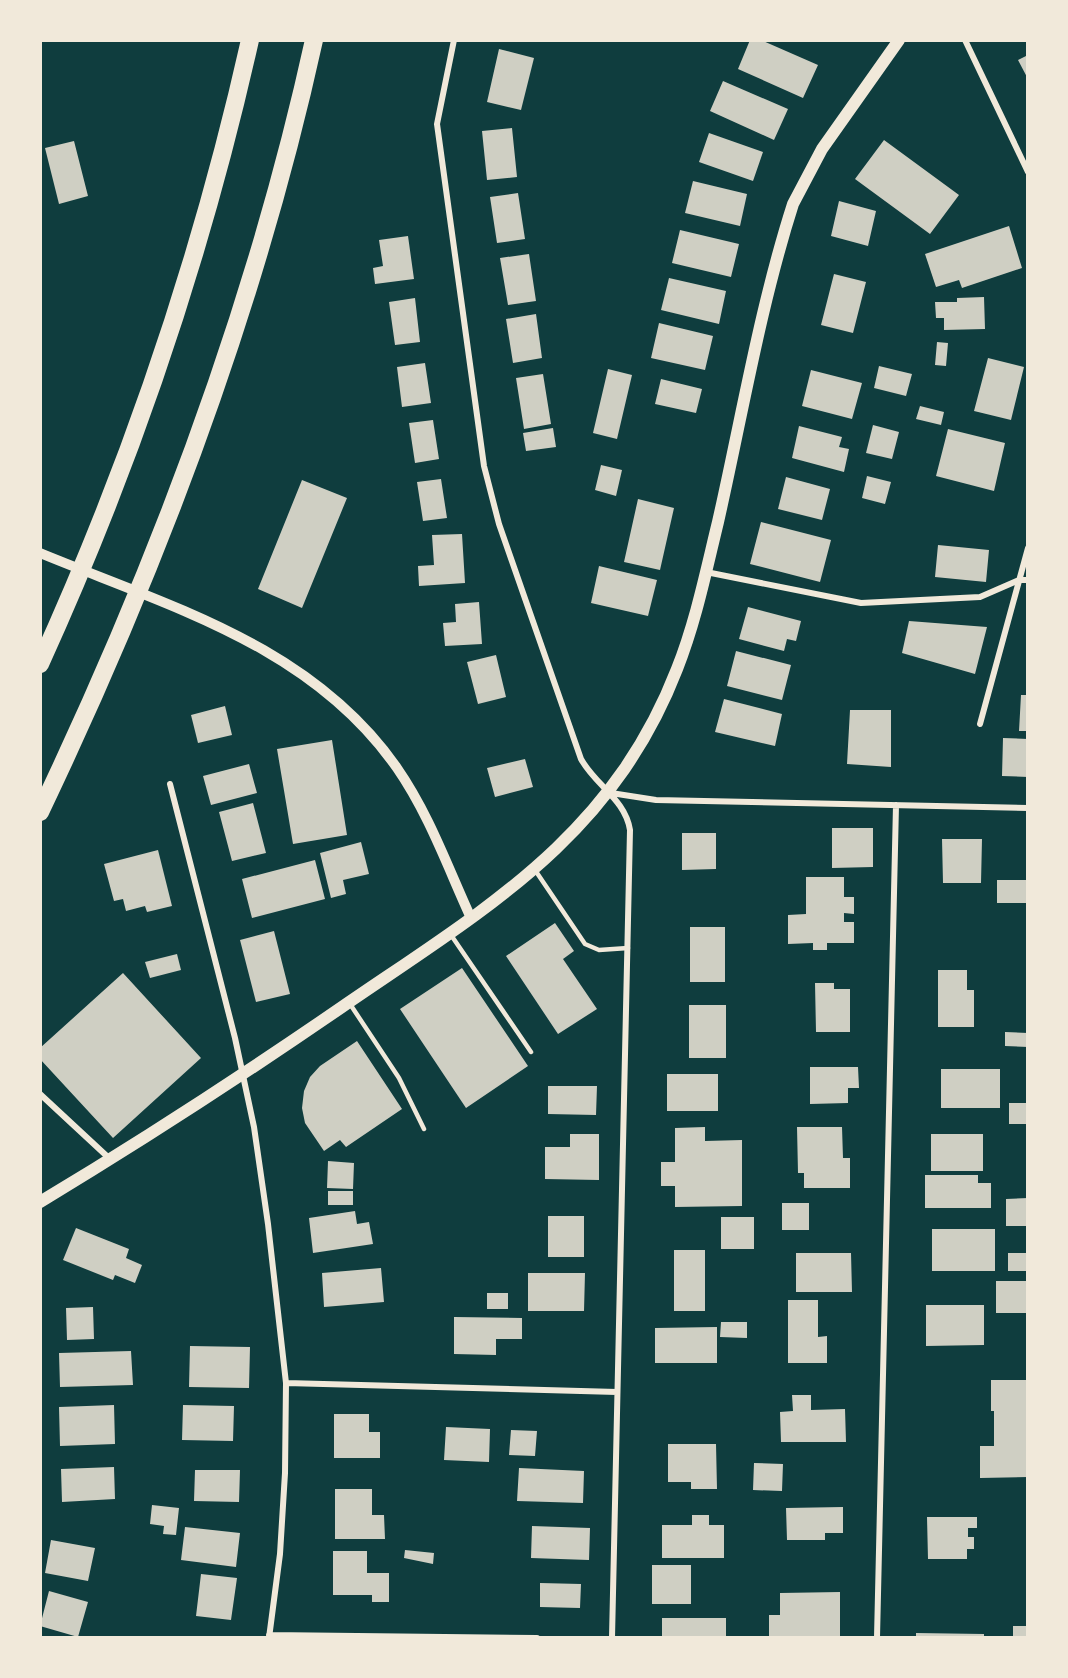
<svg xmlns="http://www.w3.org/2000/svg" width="1068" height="1678" font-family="'DejaVu Sans',sans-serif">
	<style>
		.building { fill: #cfcfc3 }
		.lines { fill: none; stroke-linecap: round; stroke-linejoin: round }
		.service { stroke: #f1e9da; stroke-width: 4.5 }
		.minor { stroke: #f1e9da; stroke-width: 6 }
		.tertiary { stroke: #f1e9da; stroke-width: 10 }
		.secondary { stroke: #f1e9da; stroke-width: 12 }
		.motorway { stroke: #f1e9da; stroke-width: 18 }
	</style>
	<rect width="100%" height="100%" fill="#0f3d3e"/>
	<!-- building -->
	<path class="building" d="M750 40H761L818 65 803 98 738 69Z
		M499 49 534 58 521 110 487 102Z
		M1028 55V79L1018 60Z
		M723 81 788 109 774 140 710 111Z
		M512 128 517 177 487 180 482 131Z
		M709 133 763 152 753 181 699 162Z
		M884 140 959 195 930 234 855 179Z
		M74 141 88 196 59 204 45 148Z
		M693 181 747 194 740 226 685 213Z
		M518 193 525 239 497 243 490 197Z
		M839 201 876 211 868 246 831 236Z
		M1009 226 1022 268 962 288 959 280 936 287 925 254Z
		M680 230 739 244 731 277 672 263Z
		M408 236 414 279 375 284 373 268 383 266 379 240Z
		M529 254 536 301 508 305 500 258Z
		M834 274 866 282 853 333 821 325Z
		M669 278 726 291 719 324 661 310Z
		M984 297 985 329 944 330V318H936L935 302H957V298Z
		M415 298 420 342 395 345 389 302Z
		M536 314 542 358 513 363 506 319Z
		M659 323 713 336 705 370 651 358Z
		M937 342 948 343 946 366 935 365Z
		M988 358 1024 367 1011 420 974 411Z
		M425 363 431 403 402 407 397 367Z
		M879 366 912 374 906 396 874 388Z
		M608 369 632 375 617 439 593 433Z
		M811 370 862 383 852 419 802 406Z
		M543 374 551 424 524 429 516 378Z
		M661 379 702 389 696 413 655 404Z
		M920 406 944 412 941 425 916 419Z
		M433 420 439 459 415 463 409 423Z
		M873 425 899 432 892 459 866 453Z
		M799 426 842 437 839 447 849 449 844 472 792 458Z
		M553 428 556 447 526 451 523 433Z
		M948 429 1005 443 994 491 936 476Z
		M601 465 622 470 616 496 595 490Z
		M867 476 891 482 885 504 862 498Z
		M786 477 830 489 822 520 778 509Z
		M441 479 447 518 423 521 417 482Z
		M302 480 347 498 302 608 258 589Z
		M638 499 674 508 660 570 624 562Z
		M761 522 831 540 820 582 750 564Z
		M462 534 465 583 419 586 418 566 434 565 432 535Z
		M938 545 989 550 986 582 935 577Z
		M599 566 657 580 648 616 591 603Z
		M479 602 482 644 445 646 443 623 456 622 455 604Z
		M748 607 801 621 796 641 787 639 784 651 739 639Z
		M909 621 987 627 975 674 902 653Z
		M736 651 791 665 782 700 727 686Z
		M496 655 506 697 478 704 467 662Z
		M1021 695H1028V731H1019Z
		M724 699 782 714 775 746 715 732Z
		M225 706 232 735 198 743 191 715Z
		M850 710H891V767L847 764Z
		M1003 738 1028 739V777L1002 776Z
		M332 740 347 835 293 844 277 749Z
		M525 759 533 787 495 797 487 768Z
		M249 764 257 793 211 805 203 776Z
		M253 803 266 853 232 861 219 812Z
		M832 828H873V867L832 868Z
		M682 833H716V869L682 870Z
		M942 839H982L981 883H943Z
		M361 842 369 874 343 880 346 894 331 898 320 853Z
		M158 850 172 906 147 912 145 906 126 911 123 899 114 901 104 864Z
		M315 860 325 899 252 918 242 879Z
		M806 877H844V897H854V914L844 913V922H854V943H827V950H813V943L788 944V915L806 914Z
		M997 880H1028V903H997Z
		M555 923 574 951 563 959 597 1009 558 1034 506 956Z
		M690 927H725V982H690Z
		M274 931 290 994 256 1002 240 940Z
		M177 954 181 970 150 978 145 962Z
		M462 968 528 1066 466 1108 400 1009Z
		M938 970H967V990H974V1027H938Z
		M123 973 201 1058 113 1138 40 1059V1048Z
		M815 983H834V989H850V1032H816Z
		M689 1005H726V1058H689Z
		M1005 1032 1028 1033V1047L1005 1046Z
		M357 1041 402 1109 346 1147 340 1140 324 1151 305 1123 302 1108 304 1091 310 1077 320 1066Z
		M810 1067H858L859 1088H848V1103L810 1104Z
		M941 1069H1000V1108H941Z
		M667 1074H718V1111H667Z
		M548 1086H597L596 1115 548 1114Z
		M1009 1103H1028V1124H1009Z
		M705 1127V1141L742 1140V1206L675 1207V1186H661V1162H675V1128Z
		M797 1127H842L843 1158H850V1188H804V1173H798Z
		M570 1134H599V1180L545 1179V1147H570Z
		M931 1134H983V1171H931Z
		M328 1161 354 1163 353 1189 327 1188Z
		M925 1175H978V1183H991V1208H925Z
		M328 1191H353V1205H328Z
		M1028 1198V1226H1006V1199Z
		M782 1203H809V1230H782Z
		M355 1211 357 1224 369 1222 373 1244 313 1253 309 1218Z
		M548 1216H584V1257H548Z
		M721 1217H754V1249H721Z
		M76 1228 129 1249 126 1258 142 1265 135 1283 115 1275 113 1280 63 1260Z
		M932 1229H995V1271H932Z
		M674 1250H705V1311H674Z
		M796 1253H851L852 1292H796Z
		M1008 1253H1027V1271H1008Z
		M381 1268 384 1302 324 1307 322 1273Z
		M528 1273H585L584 1311H528Z
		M996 1281H1028V1313H996Z
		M487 1293H508V1309H487Z
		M788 1300H818V1337L827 1336V1363H788Z
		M926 1305H984V1345L926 1346Z
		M93 1307 94 1339 67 1340 66 1308Z
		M454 1317 522 1318V1339H496V1355L454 1354Z
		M721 1322H747V1338L720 1337Z
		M717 1327V1363H655V1328Z
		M190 1346 250 1347 249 1388 189 1387Z
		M131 1351 133 1385 60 1387 59 1353Z
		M991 1380H1028V1477L980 1478V1446H994V1411H991Z
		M792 1395H811V1410L845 1409 846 1442H781L780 1412 793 1411Z
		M114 1405 115 1444 60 1446 59 1407Z
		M183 1405 234 1406 233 1441 182 1440Z
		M334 1414H369V1432H380V1458H334Z
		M446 1427 490 1429 489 1462 444 1460Z
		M511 1430 537 1431 535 1456 509 1455Z
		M668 1444H716L717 1489H691V1482H668Z
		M754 1463 783 1464 782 1491 753 1490Z
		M114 1467 115 1499 62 1502 61 1469Z
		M519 1468 584 1471 583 1503 517 1501Z
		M195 1470H240L239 1502 194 1501Z
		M335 1489H372V1515H384L385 1539H335Z
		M152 1505 179 1508 176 1535 163 1534 164 1526 150 1524Z
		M843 1507V1533H825V1540H787L786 1508Z
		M692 1515H709V1525H724V1558H662V1525H692Z
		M927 1517H977V1528H968V1537H974V1549H967V1559H928Z
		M532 1526 590 1528 589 1560 531 1558Z
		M185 1527 240 1533 236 1567 181 1560Z
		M51 1540 95 1548 88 1581 45 1573Z
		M405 1550 434 1553 433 1564 404 1558Z
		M333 1551H367V1573H389V1602H372V1595H333Z
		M652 1565H691V1604H652Z
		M201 1574 237 1578 231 1620 196 1616Z
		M540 1583 581 1584 580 1608 540 1607Z
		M49 1591 88 1602 78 1637 40 1626Z
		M840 1592V1636H769V1615H780V1593Z
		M662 1618H726V1638H662Z
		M1013 1626H1028V1638H1013Z
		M916 1633 984 1634V1638H916Z"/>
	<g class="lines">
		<!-- service -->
		<path class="service" d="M535 870 585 944 599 950 628 948
			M451 935 531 1052
			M350 1004 399 1078 424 1129"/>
		<!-- minor -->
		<path class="minor" d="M454 40 437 124 484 466 499 524 581 759C596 786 625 799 630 830L612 1638
			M965 40 1028 172
			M706 572 861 603 980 597 1019 580H1028
			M980 724 1028 548
			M170 784 235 1038 254 1127 268 1224 286 1383 285 1473 280 1554 269 1638
			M611 793 656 800 1028 808
			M40 1094 110 1159
			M286 1383 617 1392
			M269 1635 537 1638
			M877 1638 896 805"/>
		<!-- tertiary -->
		<path class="tertiary" d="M40 553C171 607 312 646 397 768 429 814 448 868 471 918"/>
		<!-- secondary -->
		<path class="secondary" d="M40 1202C143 1140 243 1075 342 1007 483 910 611 839 677 669 696 621 706 571 718 522 742 416 760 307 793 204L822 149 899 40"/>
		<!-- motorway -->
		<path class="motorway" d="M40 664C131 464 202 254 250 40
			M40 812C158 565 255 309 314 40"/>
	</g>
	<!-- border -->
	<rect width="1068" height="1678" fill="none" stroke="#f1e9da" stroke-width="84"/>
</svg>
